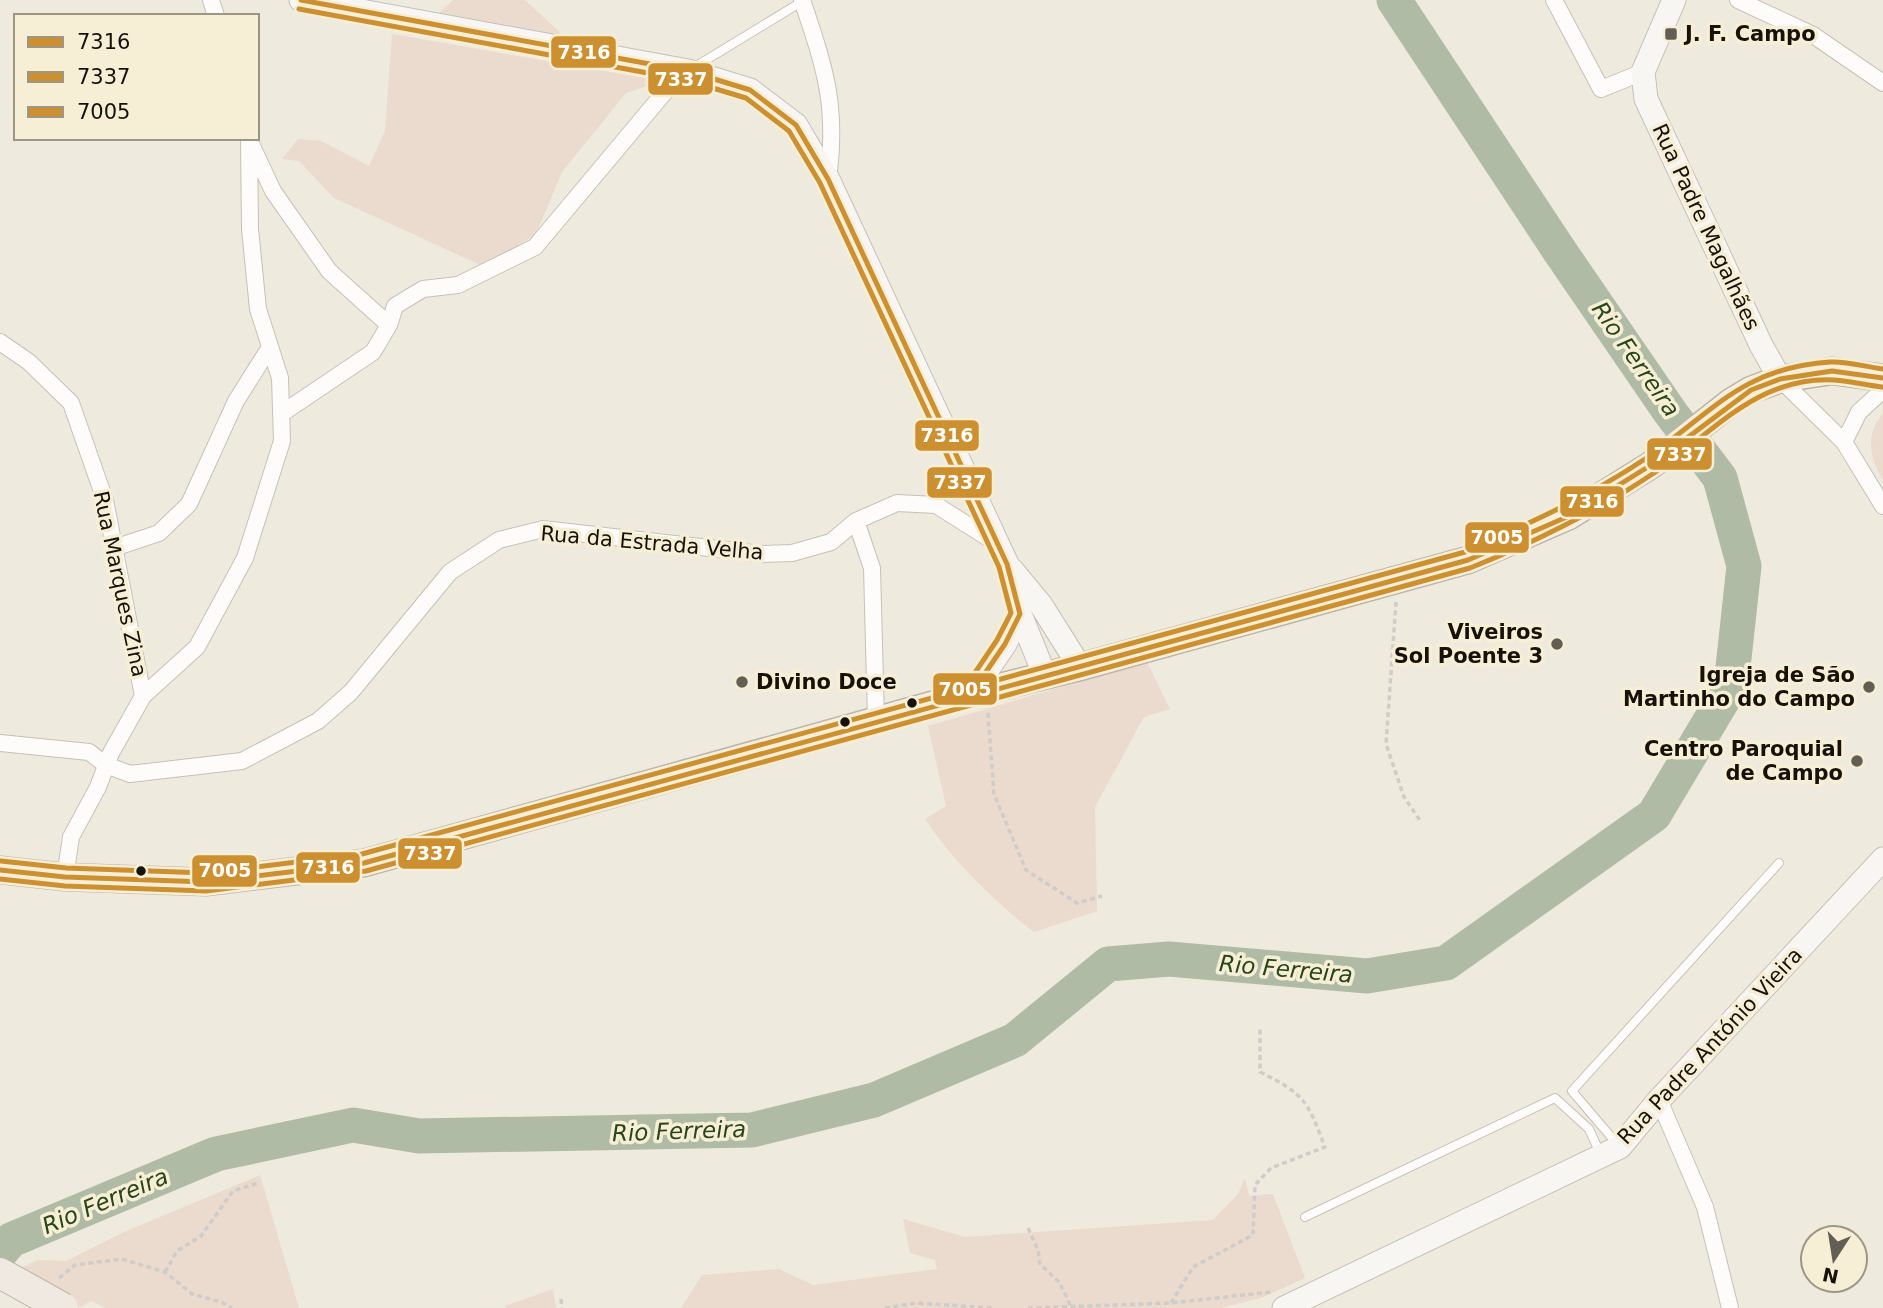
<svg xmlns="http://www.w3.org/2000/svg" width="1883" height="1308" font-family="'DejaVu Sans',sans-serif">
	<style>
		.green { fill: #ebdace }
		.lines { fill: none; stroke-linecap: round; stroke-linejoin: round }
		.river { stroke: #b0bba5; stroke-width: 35 }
		.lane-casing { stroke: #c6c1b8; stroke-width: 10 }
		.street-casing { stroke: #c6c1b8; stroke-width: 18 }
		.secondary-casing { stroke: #c6c1b8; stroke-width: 25 }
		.primary-casing { stroke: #bcb4a8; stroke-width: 29 }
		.path { stroke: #cfcdca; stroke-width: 3.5; stroke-dasharray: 5 3.5; stroke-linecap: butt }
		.lane { stroke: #fdfcfa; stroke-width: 8 }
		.street { stroke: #fdfcfa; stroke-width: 16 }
		.secondary { stroke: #f8f6f3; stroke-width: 23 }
		.primary { stroke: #f5f0eb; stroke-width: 26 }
		.highway-bridge-casing { stroke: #bcb4a8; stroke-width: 32; stroke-linecap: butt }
		.highway-bridge { stroke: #f0e9e1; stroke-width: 30 }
		.bus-1-casing { stroke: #f7eed6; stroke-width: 10 }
		.bus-2-casing { stroke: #f7eed6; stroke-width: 10 }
		.bus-3-casing { stroke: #f7eed6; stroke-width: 10 }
		.bus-1 { stroke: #cd9031; stroke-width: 5 }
		.bus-2 { stroke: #cd9031; stroke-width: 5 }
		.bus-3 { stroke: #cd9031; stroke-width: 5 }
		.poi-dot { fill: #625e54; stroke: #f7eed6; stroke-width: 2.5 }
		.bus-dot { fill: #16120a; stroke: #f7eed6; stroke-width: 2.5 }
		.labels { text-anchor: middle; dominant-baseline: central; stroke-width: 7; stroke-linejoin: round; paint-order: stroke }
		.poi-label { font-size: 21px; font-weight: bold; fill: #16120a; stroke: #f7eed6; text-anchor: end }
		.street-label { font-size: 21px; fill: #16120a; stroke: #f7eed6 }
		.water-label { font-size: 23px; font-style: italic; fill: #2a451a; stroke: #f7eed6 }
		.line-badge { stroke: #f7eed6; stroke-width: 2.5 }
		.badge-label { font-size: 19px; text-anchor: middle; font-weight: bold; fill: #fff }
	</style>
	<rect width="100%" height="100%" fill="#efeade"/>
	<!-- green -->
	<path class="green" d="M453 0H525L567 39 438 14Z
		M392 34 662 81 626 93 562 172 536 234 485 267 334 198 299 161 282 159 298 139 321 141 369 166 385 131Z
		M1883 413V480C1869 456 1865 436 1883 413Z
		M1147 662 1170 709 1144 717 1095 807 1097 911 1034 932C993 900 954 862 925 819L946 806 928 726Z
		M260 1175 299 1308H106L91 1301 78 1308 10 1274 37 1260 66 1261 124 1232Z
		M1245 1178 1249 1196 1273 1194 1305 1278 1261 1298 1221 1308H681L702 1275 779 1269 813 1285 937 1269 935 1260 910 1253 903 1219 965 1237 1213 1220 1238 1194Z
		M553 1289 556 1308H506L505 1306Z"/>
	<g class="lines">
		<!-- river -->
		<path class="river" d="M0 1253 11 1240 216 1154 353 1125 419 1136 752 1130 874 1100 1015 1040 1108 964 1169 959 1367 976 1446 963 1654 815 1731 686 1744 566 1720 478 1670 412 1559 250 1394 0"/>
		<defs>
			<path id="lane" d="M693 68 803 1
				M1618 1145 1572 1091 1779 863
				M1305 1217 1555 1098 1589 1129 1600 1153"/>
			<path id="street" d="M211 0 216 16
				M802 0C825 68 838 106 828 179
				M1554 0 1601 89 1643 72
				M1738 0 1813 35 1883 83
				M252 146 273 191 329 271 389 325
				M0 342 29 362 71 403 105 500 143 696
				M1780 379 1844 442 1883 506
				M281 414 373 352 389 325 395 306 423 289 458 285 535 247 669 87 688 71
				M1844 442 1859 412 1883 390
				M856 521 872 568 876 721
				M114 548 159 533 189 504 236 401 270 347
				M0 743 89 752 106 765 130 774 242 761 318 721 351 692 450 572 499 540 543 529 762 554 792 553 831 542 856 521 897 503 936 505 996 543
				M65 877 71 837 98 787 111 753 143 696 197 647 245 558 282 441 280 378 258 309 250 229 249 138
				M1659 1100 1705 1207 1730 1308"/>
			<path id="secondary" d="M301 0 688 71 750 90 796 125 828 179 1007 564 1020 614 1045 676
				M1674 0 1643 72 1646 99 1761 345 1780 379
				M1012 570 1041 605 1080 667
				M971 694 1005 644 1020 614
				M1284 1308 1620 1147 1659 1100 1883 859"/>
			<path id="primary" d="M0 870 65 877 206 882 364 863 971 694 1080 667 1468 560 1569 516 1651 465 1731 402 1751 390 1780 379 1832 371 1883 378"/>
		</defs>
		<!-- lane casing -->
		<use href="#lane" class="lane-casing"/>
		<!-- street casing -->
		<use href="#street" class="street-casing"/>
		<!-- secondary casing -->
		<use href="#secondary" class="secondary-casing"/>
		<!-- primary casing -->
		<use href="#primary" class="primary-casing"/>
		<!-- path -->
		<path class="path" d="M1396 602 1386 744 1404 797 1421 822
			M988 713 994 794 1026 870 1077 903 1102 896
			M1028 1228 1038 1250 1040 1264 1060 1283 1071 1307
			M165 1272 177 1251 201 1236 233 1191 258 1183
			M59 1278 75 1265 122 1259 165 1272 192 1294 221 1302 232 1308
			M561 1299 562 1308
			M1171 1303 1193 1267 1253 1235 1255 1185 1271 1168 1325 1147C1307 1101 1306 1095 1260 1072V1027
			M885 1308 916 1303 994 1308
			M1028 1308 1171 1303 1271 1292"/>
		<!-- lane -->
		<use href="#lane" class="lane"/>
		<!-- street -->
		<use href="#street" class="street"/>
		<!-- secondary -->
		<use href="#secondary" class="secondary"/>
		<!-- primary -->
		<use href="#primary" class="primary"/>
		<defs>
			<path id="highway-bridge" d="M0 1273 63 1308"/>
		</defs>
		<!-- highway-bridge casing -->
		<use href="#highway-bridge" class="highway-bridge-casing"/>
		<!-- highway-bridge -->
		<use href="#highway-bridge" class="highway-bridge"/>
		<defs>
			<path id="bus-1" d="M301 0 688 71 750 90 796 125 828 179 1007 564 1020 614 1005 644 971 694
				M0 870 65 877 206 882 364 863 1468 560 1569 516 1651 465 1751 390 1780 379 1832 371 1883 378"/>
			<path id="bus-2" d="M299 9 686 80 746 98 789 131 820 183 999 567 1011 613 997 640 964 689
				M0 879 65 886 206 891 366 871 1470 568C1535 542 1596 512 1654 473 1712 434 1757 376 1834 380 1850 381 1866 385 1882 387"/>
			<path id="bus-3" d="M1 861 66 868 206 873 362 854 1465 552C1528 524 1588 497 1645 459 1712 413 1741 368 1830 362 1847 361 1866 367 1883 369"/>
		</defs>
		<!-- bus-1 casing -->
		<use href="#bus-1" class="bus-1-casing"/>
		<!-- bus-2 casing -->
		<use href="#bus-2" class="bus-2-casing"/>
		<!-- bus-3 casing -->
		<use href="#bus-3" class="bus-3-casing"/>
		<!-- bus-1 -->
		<use href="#bus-1" class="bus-1"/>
		<!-- bus-2 -->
		<use href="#bus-2" class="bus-2"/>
		<!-- bus-3 -->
		<use href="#bus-3" class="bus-3"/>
	</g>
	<!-- markers -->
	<g class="poi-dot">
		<rect x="1664" y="27" width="14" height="14" rx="3.5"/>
		<circle cx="1557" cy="644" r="7"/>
		<circle cx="742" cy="682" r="7"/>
		<circle cx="1869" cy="687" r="7"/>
		<circle cx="1857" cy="761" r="7"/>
	</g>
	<g class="bus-dot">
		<circle cx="912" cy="703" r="6"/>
		<circle cx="845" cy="722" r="6"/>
		<circle cx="141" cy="871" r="6"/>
	</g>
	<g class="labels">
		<!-- poi labels -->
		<g class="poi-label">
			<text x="1685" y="34" text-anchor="start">J. F. Campo</text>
			<text x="1543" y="632">Viveiros<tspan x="1543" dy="24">Sol Poente 3</tspan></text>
			<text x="1855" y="675">Igreja de São<tspan x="1855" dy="24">Martinho do Campo</tspan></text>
			<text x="756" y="682" text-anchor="start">Divino Doce</text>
			<text x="1843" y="749">Centro Paroquial<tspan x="1843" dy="24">de Campo</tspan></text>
		</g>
		<!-- street labels -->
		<g class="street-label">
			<text transform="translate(1706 227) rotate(65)">Rua Padre Magalhães</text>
			<text transform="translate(652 543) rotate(5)">Rua da Estrada Velha</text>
			<text transform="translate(120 584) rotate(78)">Rua Marques Zina</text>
			<text transform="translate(1710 1046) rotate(-47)">Rua Padre António Vieira</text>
		</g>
		<!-- water labels -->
		<g class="water-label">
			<text transform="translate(1636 359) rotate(55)">Rio Ferreira</text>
			<text transform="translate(1286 969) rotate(5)">Rio Ferreira</text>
			<text transform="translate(679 1131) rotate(-2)">Rio Ferreira</text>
			<text transform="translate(105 1201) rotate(-23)">Rio Ferreira</text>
		</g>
	</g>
	<g class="line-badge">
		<rect x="550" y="35" width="67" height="34" rx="7" fill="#cd9031"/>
		<rect x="647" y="62" width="67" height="34" rx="7" fill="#cd9031"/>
		<rect x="914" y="419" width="66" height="33" rx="7" fill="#cd9031"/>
		<rect x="1646" y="437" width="67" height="34" rx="7" fill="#cd9031"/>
		<rect x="926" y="466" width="67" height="33" rx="7" fill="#cd9031"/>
		<rect x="1559" y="485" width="66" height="33" rx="7" fill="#cd9031"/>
		<rect x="1464" y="521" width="66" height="33" rx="7" fill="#cd9031"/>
		<rect x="932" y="672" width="66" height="34" rx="7" fill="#cd9031"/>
		<rect x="397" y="837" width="66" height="33" rx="7" fill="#cd9031"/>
		<rect x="295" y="851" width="66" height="33" rx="7" fill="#cd9031"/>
		<rect x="191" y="854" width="67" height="34" rx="7" fill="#cd9031"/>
	</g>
	<g class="badge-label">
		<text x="584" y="59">7316</text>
		<text x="681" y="86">7337</text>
		<text x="947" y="442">7316</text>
		<text x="1680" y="461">7337</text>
		<text x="960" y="489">7337</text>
		<text x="1592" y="508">7316</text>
		<text x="1497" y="544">7005</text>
		<text x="965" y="696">7005</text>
		<text x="430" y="860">7337</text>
		<text x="328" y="874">7316</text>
		<text x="225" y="877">7005</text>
	</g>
	<!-- legend -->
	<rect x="14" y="14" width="245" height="126" fill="#f7eed6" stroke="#9d9684" stroke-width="2"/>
	<rect x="28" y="37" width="35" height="10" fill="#cd9031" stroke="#9d9684" stroke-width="2"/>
	<text x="77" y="49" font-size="21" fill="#16120a">7316</text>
	<rect x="28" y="72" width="35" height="10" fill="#cd9031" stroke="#9d9684" stroke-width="2"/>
	<text x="77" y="84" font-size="21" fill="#16120a">7337</text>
	<rect x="28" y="107" width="35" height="10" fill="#cd9031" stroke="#9d9684" stroke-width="2"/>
	<text x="77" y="119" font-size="21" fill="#16120a">7005</text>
	<!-- north arrow -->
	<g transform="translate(1834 1259) rotate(192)"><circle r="33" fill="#f7eed6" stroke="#9d9684" stroke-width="2"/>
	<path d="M0-5L12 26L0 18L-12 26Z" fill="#625e54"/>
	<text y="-10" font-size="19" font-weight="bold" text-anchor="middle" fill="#16120a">N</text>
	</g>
</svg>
